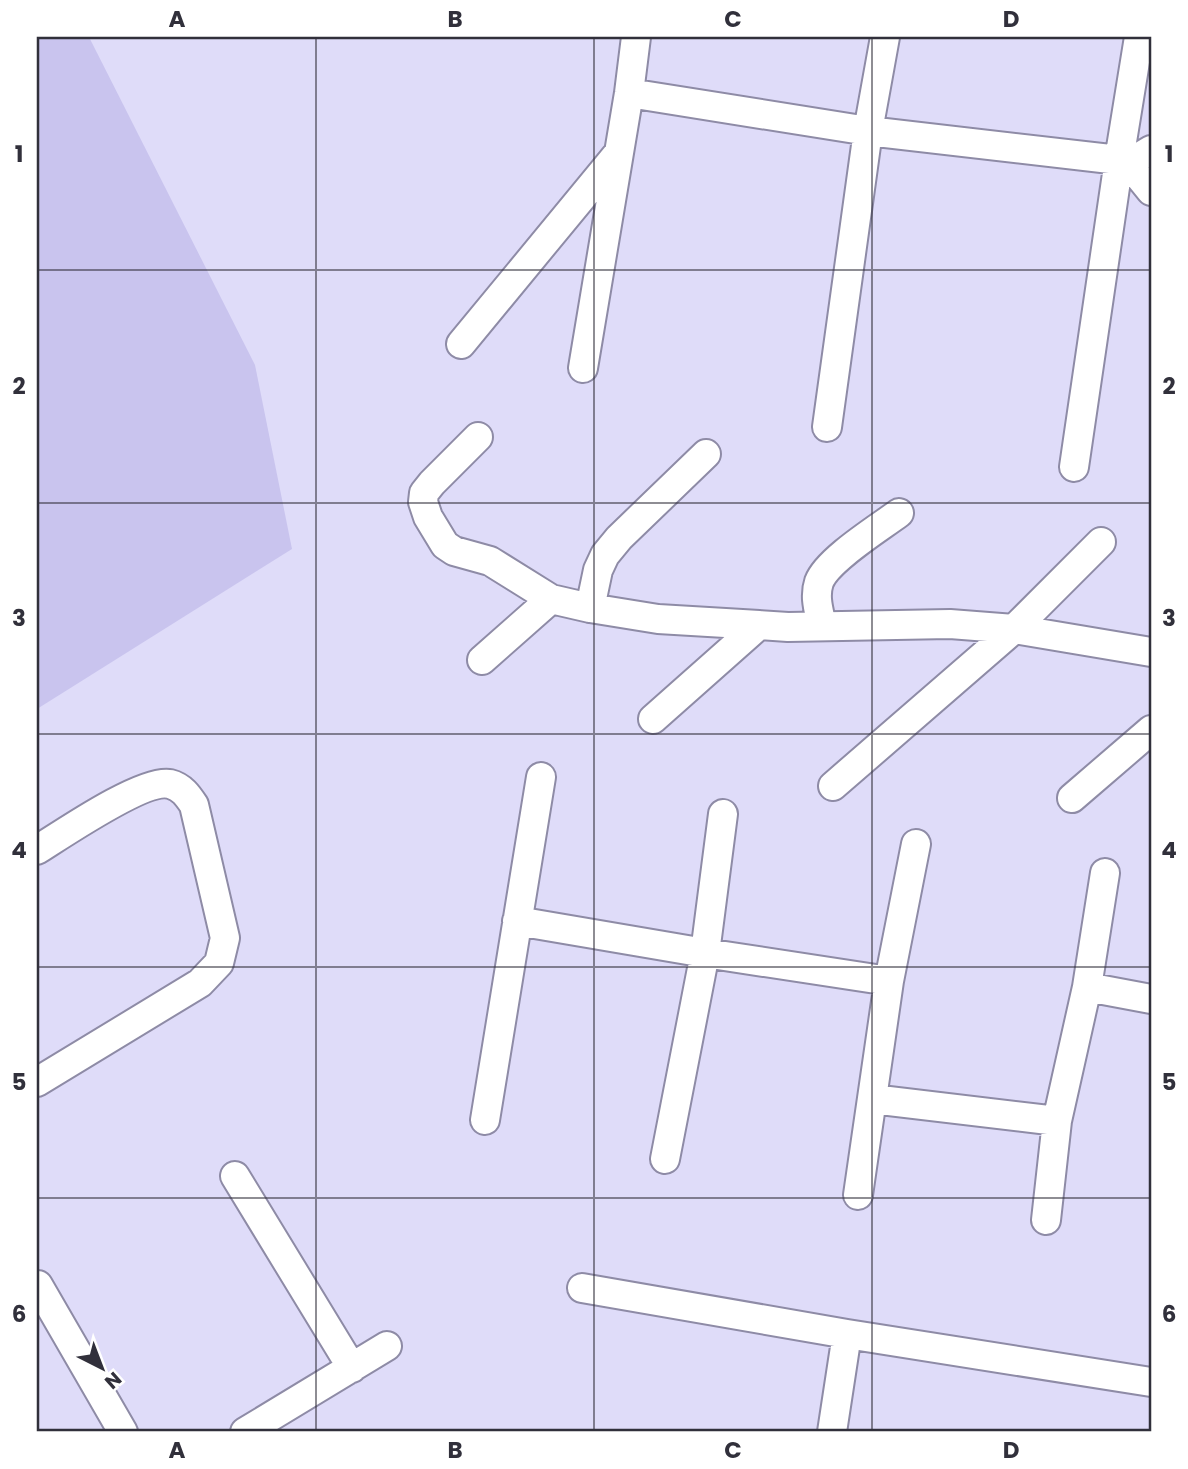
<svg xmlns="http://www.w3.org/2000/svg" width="1188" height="1469" font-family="Poppins,sans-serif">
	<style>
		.pitch { fill: #c9c4ee }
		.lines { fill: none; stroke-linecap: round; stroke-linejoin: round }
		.street-casing { stroke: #8e8ba6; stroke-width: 32 }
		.street { stroke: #fff; stroke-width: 28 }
		.grid { fill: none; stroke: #31303b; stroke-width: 2; stroke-opacity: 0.55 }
		.neatline { fill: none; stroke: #31303b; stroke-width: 2.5 }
		.grid-label { font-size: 23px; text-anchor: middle; font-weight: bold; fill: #31303b }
	</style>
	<rect width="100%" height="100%" fill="#dfdcf9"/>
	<!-- pitch -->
	<path class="pitch" d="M37 37H89L255 365 292 549 37 709Z"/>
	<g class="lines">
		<defs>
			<path id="street" d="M629 93 868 131 1119 160 1141 156 1151 150
				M1119 160 1138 175 1151 191
				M461 344 616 156
				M583 368 629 93 636 37
				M827 427 868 131 885 37
				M478 437 432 483 424 493 423 502 428 517 445 545 454 551 490 561 551 599 590 608 658 619 759 625 788 627 950 624 1014 629 1151 652
				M1074 467 1119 160 1139 37
				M590 608 598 570 605 555 619 538 706 454
				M822 626C819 611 814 597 819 582 827 560 879 528 899 513
				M482 660 551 599
				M653 719 759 625
				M833 786 1014 629 1101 542
				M1072 798 1151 730
				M37 850C61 835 144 778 170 784 182 787 188 796 194 805L225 938 219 963 200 983 37 1082
				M517 921 705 953 889 981
				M1087 987 1151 999
				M872 1099 1057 1121
				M485 1120 541 777
				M665 1159 705 953 723 814
				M235 1176 352 1368
				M858 1195 889 981 916 844
				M1046 1220 1057 1121 1087 987 1105 873
				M38 1285 123 1432
				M582 1288 847 1334 1151 1382
				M245 1432 387 1346
				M832 1432 847 1334"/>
		</defs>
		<!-- street casing -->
		<use href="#street" class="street-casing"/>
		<!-- street -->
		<use href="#street" class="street"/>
	</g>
	<!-- grid -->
	<path class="grid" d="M316 37V1432M594 37V1432M872 37V1432M37 270H1151M37 503H1151M37 734H1151M37 967H1151M37 1198H1151"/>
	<!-- border -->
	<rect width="1188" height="1469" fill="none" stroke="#ffffff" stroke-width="77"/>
	<!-- north arrow -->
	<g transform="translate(102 1368) rotate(138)" stroke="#ffffff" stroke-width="5" paint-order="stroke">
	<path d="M0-5L12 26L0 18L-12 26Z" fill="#31303b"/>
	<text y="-10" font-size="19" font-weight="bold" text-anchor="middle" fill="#31303b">N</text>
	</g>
	<rect x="38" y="38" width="1112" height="1392" class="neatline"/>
	<g class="grid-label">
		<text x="177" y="27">A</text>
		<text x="455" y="27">B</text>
		<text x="733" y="27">C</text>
		<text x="1011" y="27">D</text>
		<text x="19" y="162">1</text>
		<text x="1169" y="162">1</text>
		<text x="19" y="394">2</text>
		<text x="1169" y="394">2</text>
		<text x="19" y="626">3</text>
		<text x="1169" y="626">3</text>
		<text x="19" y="858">4</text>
		<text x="1169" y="858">4</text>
		<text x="19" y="1090">5</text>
		<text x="1169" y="1090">5</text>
		<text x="19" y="1322">6</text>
		<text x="1169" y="1322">6</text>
		<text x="177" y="1458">A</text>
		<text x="455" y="1458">B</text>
		<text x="733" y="1458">C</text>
		<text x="1011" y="1458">D</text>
	</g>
</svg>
